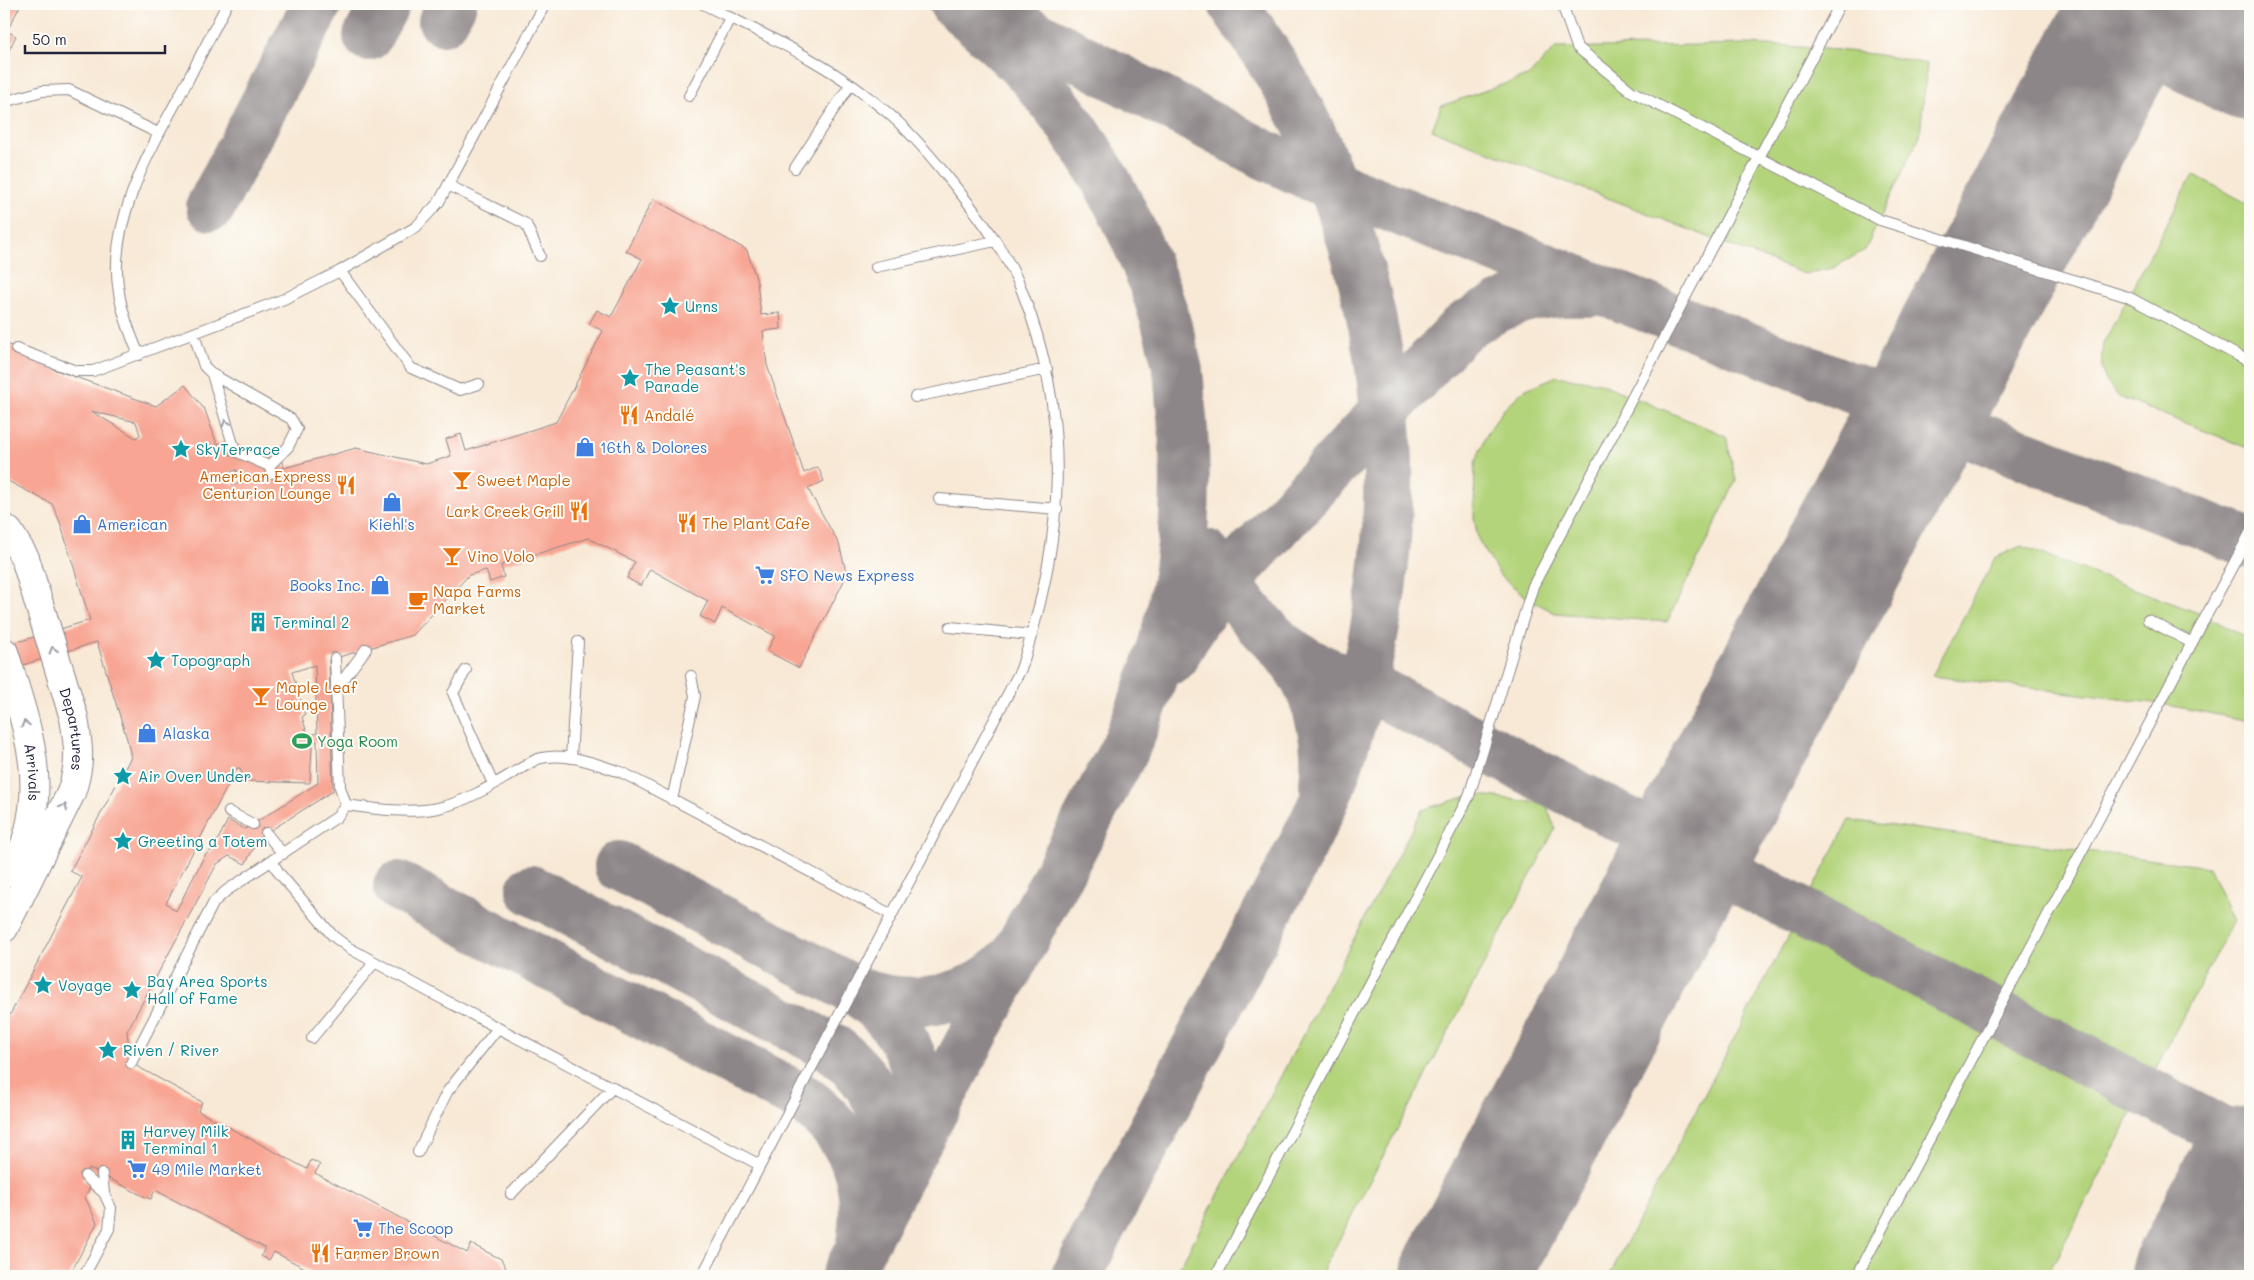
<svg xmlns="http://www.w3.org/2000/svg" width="2254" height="1280" font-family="Mali,sans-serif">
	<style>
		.green { fill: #b4d47c; stroke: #6b7b5c }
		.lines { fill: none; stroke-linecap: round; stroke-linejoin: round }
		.taxiway { stroke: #8d8688; stroke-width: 50 }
		.runway { stroke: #8d8688; stroke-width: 126 }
		.building { fill: #f8a593; fill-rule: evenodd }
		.service-casing { stroke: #8d8688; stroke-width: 12 }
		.secondary-casing { stroke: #8d8688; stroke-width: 30 }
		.service { stroke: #fff; stroke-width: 10 }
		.secondary { stroke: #fff; stroke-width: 28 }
		.oneway { stroke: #9c9ca7 }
		.labels { text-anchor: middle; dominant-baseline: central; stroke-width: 4; stroke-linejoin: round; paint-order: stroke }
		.culture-label { font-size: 15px; fill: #0d838f; stroke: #fdfcf7; text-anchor: start }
		.food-label { font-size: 15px; fill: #c56008; stroke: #fdfcf7; text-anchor: start }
		.shop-label { font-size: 15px; fill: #366cbe; stroke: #fdfcf7; text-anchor: start }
		.street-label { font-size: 15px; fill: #22223b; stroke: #fdfcf7 }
		.leisure-label { font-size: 15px; fill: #27864d; stroke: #fdfcf7; text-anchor: start }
	</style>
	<rect width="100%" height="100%" fill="#fdfcf7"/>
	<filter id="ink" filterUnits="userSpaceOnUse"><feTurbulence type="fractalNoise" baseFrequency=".02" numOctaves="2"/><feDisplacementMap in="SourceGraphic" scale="10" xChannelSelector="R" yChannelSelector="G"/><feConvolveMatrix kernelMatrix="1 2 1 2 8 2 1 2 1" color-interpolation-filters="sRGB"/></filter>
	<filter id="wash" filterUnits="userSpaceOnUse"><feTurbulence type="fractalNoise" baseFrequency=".0096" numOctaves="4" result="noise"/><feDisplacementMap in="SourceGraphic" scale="20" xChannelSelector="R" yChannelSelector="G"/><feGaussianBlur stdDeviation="1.12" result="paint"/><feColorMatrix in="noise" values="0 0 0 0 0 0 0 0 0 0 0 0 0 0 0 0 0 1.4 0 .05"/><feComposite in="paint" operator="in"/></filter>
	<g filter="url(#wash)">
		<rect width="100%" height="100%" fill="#f8e9d6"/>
		<!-- green -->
		<path class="green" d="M1745 44C1806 47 1866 50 1927 64L1920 135 1865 250 1833 268 1804 274 1432 130 1441 106 1530 75 1555 48Z
			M2193 174 2250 205V449L2119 397C2101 378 2100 370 2103 344Z
			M1557 376 1600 383 1726 436 1736 481 1667 622 1555 613 1529 599 1500 576 1478 539 1474 517 1475 463 1488 432 1504 409 1524 390Z
			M2021 546 2206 616 2250 639V721L2161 704 1932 676 1995 558Z
			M1474 794 1546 804 1555 829 1320 1276H1175L1422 810Z
			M1849 820 2209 867 2233 921 2047 1276H1609Z"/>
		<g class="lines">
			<!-- taxiway -->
			<path class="taxiway" d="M983 7 1263 154 1313 177 2250 543
				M443 21 452 4
				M368 36 385 4
				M211 206 317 4
				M1206 554C1221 579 1238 600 1257 621 1272 637 1289 652 1300 671 1319 702 1329 744 1324 781
				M1280 645C1309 665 1330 675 1364 684L2250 1146
				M1172 659 1196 619 1224 583 1461 329C1505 299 1537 290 1590 292
				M619 866 858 992C907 1024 930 1080 917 1137
				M398 886 805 1100C855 1138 871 1181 861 1243
				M531 890 831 1047C878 1080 901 1136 888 1192
				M858 992C912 1011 969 1003 1010 961
				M846 1276 1125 748C1146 699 1164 650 1174 598 1186 539 1187 477 1182 417 1180 402 1180 386 1178 371 1156 264 1105 160 1033 77 1009 51 982 27 954 4
				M1076 1276C1131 1170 1187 1064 1243 958 1271 904 1304 848 1328 792 1336 773 1341 753 1348 733 1412 537 1398 335 1317 146 1295 96 1265 49 1233 4"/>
			<!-- runway -->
			<path class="runway" d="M2147 4 2250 58
				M1464 1276 2135 4
				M2194 1276 2250 1169"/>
		</g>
		<g id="blocks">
			<!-- building -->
			<path class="building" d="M4 4H21L7 31 16 36 4 60Z
				M653 199 747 250 757 282 761 315 780 313 781 329 763 331 767 365 804 473 818 467 824 481 808 489 839 544 847 575 799 668 767 651 775 636 722 608 715 624 700 616 708 601 650 569 641 586 627 578 635 562 588 538 501 565 504 577 490 582 486 570 469 575 413 635 329 660 333 791 260 837 245 864 229 856 217 864 127 1031 131 1063 202 1102 198 1111 307 1169 311 1160 316 1162 320 1165 315 1173 467 1253 471 1244 501 1259 510 1276H320L274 1252 269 1260 261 1256 265 1248 155 1190 151 1199 143 1196 89 1168 82 1180 91 1185 85 1197 97 1223 69 1276H4V1012L10 1015 82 877 70 871 131 757 127 739 97 642 4 671V646L90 620 60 522 52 504 4 479V342L53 369 156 406 185 385 205 410 217 444 228 441 282 462 284 468 356 448 426 464 451 456 446 439 461 434 466 451 556 422 603 331 589 324 597 310 611 317 642 259 626 251ZM91 411 136 422 140 435 136 438ZM237 470 235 477 246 480 247 474 252 476 253 479 233 485 229 472ZM315 665 317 733 308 736 302 717 305 715 292 672ZM317 741 318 783 245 829 228 820 213 849 205 855 176 911 166 903 237 768H240L244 781 310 783 312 748 310 743Z"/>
		</g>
	</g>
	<g filter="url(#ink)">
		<use href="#blocks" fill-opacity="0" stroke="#8d8688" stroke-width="1"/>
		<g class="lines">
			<defs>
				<path id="service" d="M1562 4 1577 47 1631 91 1880 220 2128 297 2250 362
					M689 96 730 18
					M4 102 42 91 69 90 158 133
					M795 168 850 85
					M448 185 526 224 540 256
					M876 267 995 241
					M340 271 411 368 460 390 479 384
					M194 334 204 366 212 374 291 419 297 429 288 447 269 466 272 473
					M16 349 76 371H93L284 299 340 271 416 227 439 202 545 4
					M139 355C131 336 122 313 119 293 106 221 154 143 187 82 200 56 214 30 227 4
					M212 374 235 451 269 466
					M915 397 1047 369
					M939 499 1057 509
					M2148 620 2192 643
					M950 627 1032 635
					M335 658 340 787 346 805
					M466 670 453 693 493 784
					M337 688 366 649
					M571 758 578 642
					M672 800 695 696 691 676
					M346 805C375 809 408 814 438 808 471 801 507 776 537 759 566 751 596 764 623 773L892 915
					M229 812 253 824
					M266 833 283 854
					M272 861 279 873 333 936 349 948 435 995 760 1165
					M312 1038 374 963
					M131 1063 214 902 226 891 337 817 346 805
					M418 1152 447 1092 498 1028
					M85 1176 104 1193 102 1174
					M511 1194 613 1087
					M84 1276 109 1229 111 1208 104 1193
					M702 1276 1021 669C1064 539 1073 421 1022 291 1008 255 982 220 958 190 937 163 914 135 888 113 834 66 767 36 703 4
					M1216 1276 1469 796 1533 586 1840 4
					M1857 1276 2250 533"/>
				<g id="secondary">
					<path id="s1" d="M4 528 9 532 25 558 74 718C79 749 81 763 71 793L4 928"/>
					<path id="s2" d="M4 652C28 730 54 794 13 872"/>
				</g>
			</defs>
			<!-- service casing -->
			<use href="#service" class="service-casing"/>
			<!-- secondary casing -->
			<use href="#secondary" class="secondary-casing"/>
			<!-- service -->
			<use href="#service" class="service"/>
			<!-- secondary -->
			<use href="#secondary" class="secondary"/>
		</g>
		<!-- one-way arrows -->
		<defs><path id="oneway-chevron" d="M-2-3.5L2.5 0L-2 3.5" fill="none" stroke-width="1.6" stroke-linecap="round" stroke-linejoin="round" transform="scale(1.25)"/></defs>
		<g class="oneway">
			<use href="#oneway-chevron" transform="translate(226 423) rotate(-108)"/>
			<use href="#oneway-chevron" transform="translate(53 650) rotate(-107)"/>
			<use href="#oneway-chevron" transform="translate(25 724) rotate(-105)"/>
			<use href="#oneway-chevron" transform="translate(64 807) rotate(-64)"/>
		</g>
	</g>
	<!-- icons -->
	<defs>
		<symbol id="sight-bare" viewBox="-9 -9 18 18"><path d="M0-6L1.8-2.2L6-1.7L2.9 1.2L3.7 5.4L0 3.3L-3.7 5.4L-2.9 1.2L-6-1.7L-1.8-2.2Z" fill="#0f9aa8" stroke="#fdfcf7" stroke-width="2.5" paint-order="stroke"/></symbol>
		<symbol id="restaurant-bare" viewBox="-9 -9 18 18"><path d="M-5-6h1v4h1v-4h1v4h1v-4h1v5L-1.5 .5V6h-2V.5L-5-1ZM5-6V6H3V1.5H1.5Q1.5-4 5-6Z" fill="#e8710a" stroke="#fdfcf7" stroke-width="2.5" paint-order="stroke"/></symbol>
		<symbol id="shop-bare" viewBox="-9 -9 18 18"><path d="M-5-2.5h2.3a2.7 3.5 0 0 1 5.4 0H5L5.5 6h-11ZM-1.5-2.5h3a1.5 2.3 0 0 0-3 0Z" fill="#3f7fe0" stroke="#fdfcf7" stroke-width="2.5" paint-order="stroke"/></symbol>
		<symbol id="bar-bare" viewBox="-9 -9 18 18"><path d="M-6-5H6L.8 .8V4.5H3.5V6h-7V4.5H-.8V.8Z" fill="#e8710a" stroke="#fdfcf7" stroke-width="2.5" paint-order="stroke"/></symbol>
		<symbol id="supermarket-bare" viewBox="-9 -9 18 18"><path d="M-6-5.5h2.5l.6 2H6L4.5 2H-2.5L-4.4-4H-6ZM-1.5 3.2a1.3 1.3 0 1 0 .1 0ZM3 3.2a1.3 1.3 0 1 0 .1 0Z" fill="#3f7fe0" stroke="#fdfcf7" stroke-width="2.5" paint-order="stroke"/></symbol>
		<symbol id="cafe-bare" viewBox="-9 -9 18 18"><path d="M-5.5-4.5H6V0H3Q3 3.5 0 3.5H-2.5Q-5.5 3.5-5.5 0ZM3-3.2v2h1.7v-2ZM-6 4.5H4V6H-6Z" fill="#e8710a" stroke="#fdfcf7" stroke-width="2.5" paint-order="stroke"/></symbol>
		<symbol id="building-bare" viewBox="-9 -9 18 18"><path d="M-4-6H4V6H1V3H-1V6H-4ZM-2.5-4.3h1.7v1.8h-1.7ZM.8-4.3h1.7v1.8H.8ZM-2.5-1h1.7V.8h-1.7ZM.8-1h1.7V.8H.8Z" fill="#0f9aa8" stroke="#fdfcf7" stroke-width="2.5" paint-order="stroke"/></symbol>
		<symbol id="stadium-bare" viewBox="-9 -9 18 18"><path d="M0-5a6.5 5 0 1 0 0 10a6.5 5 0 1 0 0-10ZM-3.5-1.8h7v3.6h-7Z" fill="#2e9e5b" stroke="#fdfcf7" stroke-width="2.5" paint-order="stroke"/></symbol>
	</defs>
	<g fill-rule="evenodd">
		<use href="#sight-bare" x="656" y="292" width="28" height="28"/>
		<use href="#sight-bare" x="616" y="364" width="28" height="28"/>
		<use href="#restaurant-bare" x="615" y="401" width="28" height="28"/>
		<use href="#shop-bare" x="571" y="433" width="28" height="28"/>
		<use href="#sight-bare" x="167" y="435" width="28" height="28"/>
		<use href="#bar-bare" x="448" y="466" width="28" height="28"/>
		<use href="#restaurant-bare" x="332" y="471" width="28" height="28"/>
		<use href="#shop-bare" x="378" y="488" width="28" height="28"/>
		<use href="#restaurant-bare" x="565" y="497" width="28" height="28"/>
		<use href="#restaurant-bare" x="673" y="509" width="28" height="28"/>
		<use href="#shop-bare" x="68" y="510" width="28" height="28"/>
		<use href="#bar-bare" x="438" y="542" width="28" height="28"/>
		<use href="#supermarket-bare" x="751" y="561" width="28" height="28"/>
		<use href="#shop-bare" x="366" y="571" width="28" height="28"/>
		<use href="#cafe-bare" x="404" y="586" width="28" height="28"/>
		<use href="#building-bare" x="244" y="608" width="28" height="28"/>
		<use href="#sight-bare" x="142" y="646" width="28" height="28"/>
		<use href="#bar-bare" x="247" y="682" width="28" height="28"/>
		<use href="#shop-bare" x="133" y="719" width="28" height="28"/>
		<use href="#stadium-bare" x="288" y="727" width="28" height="28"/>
		<use href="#sight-bare" x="109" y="762" width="28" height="28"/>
		<use href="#sight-bare" x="109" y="827" width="28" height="28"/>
		<use href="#sight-bare" x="29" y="971" width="28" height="28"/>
		<use href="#sight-bare" x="118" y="976" width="28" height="28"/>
		<use href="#sight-bare" x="94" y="1036" width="28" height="28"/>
		<use href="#building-bare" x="114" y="1126" width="28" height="28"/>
		<use href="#supermarket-bare" x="123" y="1155" width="28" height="28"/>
		<use href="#supermarket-bare" x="349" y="1214" width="28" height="28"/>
		<use href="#restaurant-bare" x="306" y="1239" width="28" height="28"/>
	</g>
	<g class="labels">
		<!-- culture labels -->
		<g class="culture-label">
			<text x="685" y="306">Urns</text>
			<text x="645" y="369">The Peasant's<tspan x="645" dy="17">Parade</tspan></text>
			<text x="196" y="449">SkyTerrace</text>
			<text x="273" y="622">Terminal 2</text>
			<text x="171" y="660">Topograph</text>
			<text x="138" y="776">Air Over Under</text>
			<text x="138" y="841">Greeting a Totem</text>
			<text x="147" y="981">Bay Area Sports<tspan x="147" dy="17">Hall of Fame</tspan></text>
			<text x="58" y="985">Voyage</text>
			<text x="123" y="1050">Riven / River</text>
			<text x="143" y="1131">Harvey Milk<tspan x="143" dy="17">Terminal 1</tspan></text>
		</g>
		<!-- food labels -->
		<g class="food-label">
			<text x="644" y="415">Andalé</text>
			<text x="331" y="476" text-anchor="end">American Express<tspan x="331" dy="17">Centurion Lounge</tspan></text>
			<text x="477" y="480">Sweet Maple</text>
			<text x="564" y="511" text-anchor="end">Lark Creek Grill</text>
			<text x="702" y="523">The Plant Cafe</text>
			<text x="467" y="556">Vino Volo</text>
			<text x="433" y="591">Napa Farms<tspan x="433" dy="17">Market</tspan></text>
			<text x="276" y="687">Maple Leaf<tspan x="276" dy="17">Lounge</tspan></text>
			<text x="335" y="1253">Farmer Brown</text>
		</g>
		<!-- shop labels -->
		<g class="shop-label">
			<text x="600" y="447">16th &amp; Dolores</text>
			<text x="97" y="524">American</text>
			<text x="392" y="524" text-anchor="middle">Kiehl's</text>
			<text x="780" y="575">SFO News Express</text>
			<text x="365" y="585" text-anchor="end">Books Inc.</text>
			<text x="162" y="733">Alaska</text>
			<text x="152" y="1169">49 Mile Market</text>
			<text x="378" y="1228">The Scoop</text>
		</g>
		<!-- street labels -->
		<g class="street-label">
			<text stroke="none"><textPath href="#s1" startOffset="215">Departures</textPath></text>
			<text stroke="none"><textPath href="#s2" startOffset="124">Arrivals</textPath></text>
		</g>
		<!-- leisure labels -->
		<g class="leisure-label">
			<text x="317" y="741">Yoga Room</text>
		</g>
	</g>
	<!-- margin -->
	<rect width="2254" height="1280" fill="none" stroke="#fdfcf7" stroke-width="20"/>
	<!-- scale -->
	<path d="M25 45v8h140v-8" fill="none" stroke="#22223b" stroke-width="2.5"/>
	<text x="32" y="45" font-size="15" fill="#22223b" stroke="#fdfcf7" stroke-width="4" paint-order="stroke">50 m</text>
</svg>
